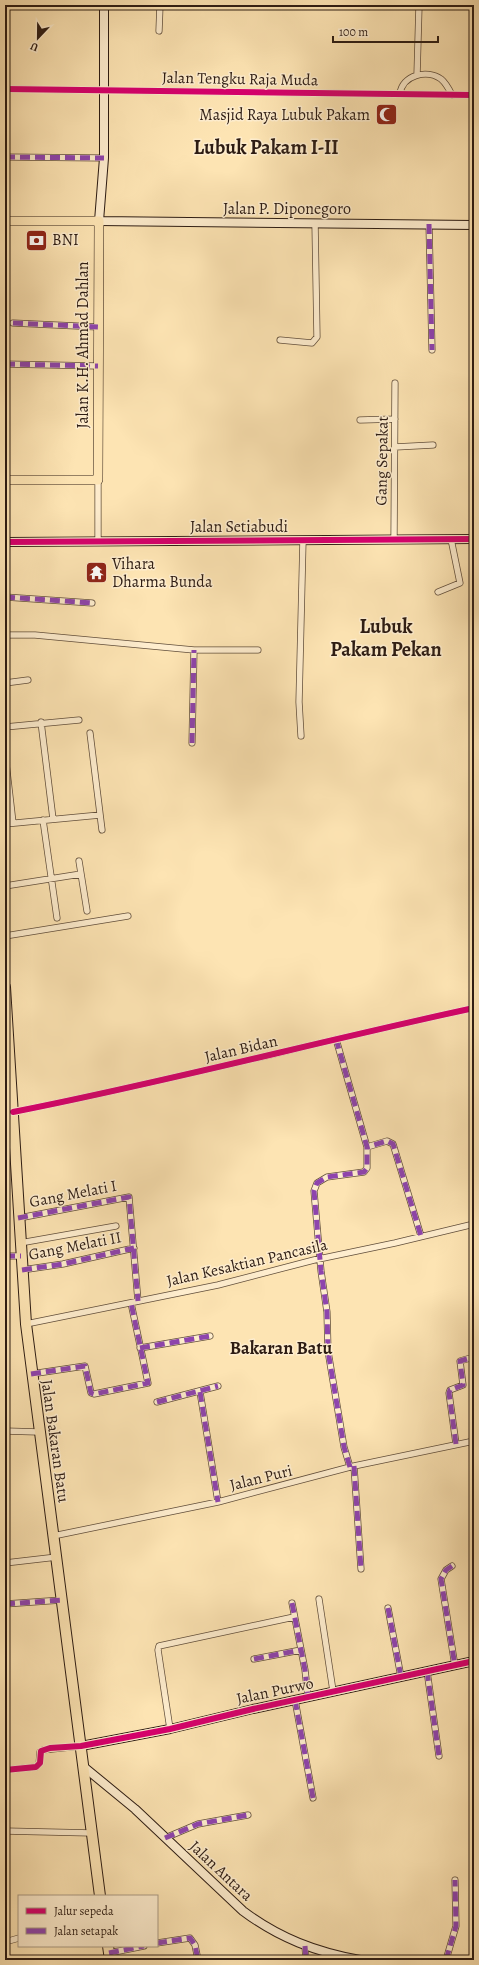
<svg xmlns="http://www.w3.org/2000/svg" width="479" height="1965" font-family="Alegreya,serif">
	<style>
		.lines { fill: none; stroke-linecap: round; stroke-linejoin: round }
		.street-casing { stroke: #614e3b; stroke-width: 7 }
		.secondary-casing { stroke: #2d1c13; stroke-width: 10 }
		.primary-casing { stroke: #2d1c13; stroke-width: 10 }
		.highway-casing { stroke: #2d1c13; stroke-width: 12 }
		.street { stroke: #feedce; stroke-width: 5.5 }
		.secondary { stroke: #feedce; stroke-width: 8 }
		.primary { stroke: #fde4b3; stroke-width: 9 }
		.highway { stroke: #fde4b3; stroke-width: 10 }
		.quiet { stroke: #8e44ad; stroke-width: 5; stroke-dasharray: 10 5; stroke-linecap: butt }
		.cycleway-casing { stroke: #feedce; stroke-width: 8 }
		.cycleway { stroke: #d6006c; stroke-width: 6 }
		.labels { text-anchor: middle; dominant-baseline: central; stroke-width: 3; stroke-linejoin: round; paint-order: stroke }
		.street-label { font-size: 16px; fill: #2d1c13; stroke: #feedce }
		.poi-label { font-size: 16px; fill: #2d1c13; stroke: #feedce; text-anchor: start }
		.quarter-label { font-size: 18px; font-weight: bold; fill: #2d1c13; stroke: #feedce }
		.district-label { font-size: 20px; font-weight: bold; fill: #2d1c13; stroke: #feedce }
	</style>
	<rect width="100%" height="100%" fill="#fde4b3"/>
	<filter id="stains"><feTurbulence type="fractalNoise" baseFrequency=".005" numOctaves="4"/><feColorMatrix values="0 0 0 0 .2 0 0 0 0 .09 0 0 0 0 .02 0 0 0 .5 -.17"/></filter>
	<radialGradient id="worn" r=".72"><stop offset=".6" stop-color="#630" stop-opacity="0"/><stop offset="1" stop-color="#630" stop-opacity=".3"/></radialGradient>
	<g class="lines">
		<defs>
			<path id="street" d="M159 31 160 5
				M417 75 419 6
				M5 89 474 95
				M400 94C402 75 427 69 441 79 446 83 449 89 452 95
				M5 157 104 158
				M429 224 432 350
				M13 323 98 327
				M280 340 312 343 317 337 315 223
				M5 364 98 366
				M360 420 395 419
				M395 447 433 445
				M394 540 395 383
				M98 541V480
				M438 592 460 583 451 539
				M5 597 92 603
				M5 635H35L194 650H258
				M5 683 28 680
				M41 722 53 819
				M5 727 79 720
				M90 733 102 830
				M301 736 299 702 303 540
				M192 743 194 650
				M5 754 13 823
				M43 820 57 918
				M5 824 100 815
				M79 861 87 911
				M5 886 81 874
				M5 936 128 916
				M336 1039 367 1147 387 1141 393 1144 421 1236
				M13 1112C167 1082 320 1041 474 1008
				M19 1218 129 1197 138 1301
				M20 1243 116 1226
				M5 1256H21
				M22 1270 63 1264 134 1248
				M26 1324 218 1285 314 1260 395 1243 474 1224
				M140 1348 210 1336
				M31 1374 85 1366 91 1393 94 1394 148 1383 131 1303
				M200 1392 218 1502
				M157 1402 218 1386
				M5 1431 39 1432
				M456 1444 449 1393 450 1390 463 1385 460 1361 474 1357
				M354 1466 361 1569
				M350 1467 344 1447 328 1351 327 1312 321 1271 314 1191 317 1183 327 1177 364 1172 367 1168V1147
				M53 1536 218 1502 354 1466 474 1441
				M5 1563 57 1557
				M452 1566 446 1570 441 1579 455 1666
				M319 1599 333 1691
				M292 1603 305 1670 308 1697
				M5 1604 62 1600
				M388 1608 401 1677
				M254 1659 301 1650
				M427 1671 439 1756
				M295 1700 313 1798
				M170 1729 158 1650 159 1646 294 1617
				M5 1770 36 1767 39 1764 40 1752 43 1750 81 1746
				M5 1831 92 1833
				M165 1838 198 1824 248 1815
				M5 1942 19 1938
				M157 1943 190 1938 195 1945 198 1960
				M305 1946 306 1960
				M109 1953 144 1946
				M446 1960 456 1926 455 1880"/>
			<path id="secondary" d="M104 5V158L99 221 474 225
				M5 542 474 539
				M81 1746 170 1729 253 1709 474 1661
				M84 1767 135 1809 243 1911C279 1938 316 1952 360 1960"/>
			<path id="primary" d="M5 221H99L98 480H5"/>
			<path id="highway" d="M5 987 26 1324 100 1896
				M108 1946 110 1960"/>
		</defs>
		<!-- street casing -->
		<use href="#street" class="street-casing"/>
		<!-- secondary casing -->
		<use href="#secondary" class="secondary-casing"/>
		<!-- primary casing -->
		<use href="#primary" class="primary-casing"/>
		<!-- highway casing -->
		<use href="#highway" class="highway-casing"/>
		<!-- street -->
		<use href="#street" class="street"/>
		<!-- secondary -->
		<use href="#secondary" class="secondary"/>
		<!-- primary -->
		<use href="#primary" class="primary"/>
		<!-- highway -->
		<use href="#highway" class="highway"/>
		<!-- quiet -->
		<path class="quiet" d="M5 157 104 158
			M429 224 432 350
			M13 323 98 327
			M5 364 98 366
			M5 597 92 603
			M192 743 194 650
			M336 1039 367 1147 387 1141 393 1144 421 1236
			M18 1218 129 1197 138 1301
			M5 1256H21
			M22 1270 63 1264 134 1248
			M140 1348 210 1336
			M31 1374 85 1366 91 1393 94 1394 148 1383 131 1303
			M200 1392 218 1502
			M157 1402 218 1386
			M456 1444 449 1393 450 1390 463 1385 460 1361 474 1357
			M354 1466 361 1569
			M350 1467 344 1447 328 1351 327 1312 321 1271 314 1191 317 1183 327 1177 364 1172 367 1168V1147
			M452 1566 446 1570 441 1579 455 1666
			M292 1603 305 1670 308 1697
			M5 1604 62 1600
			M388 1608 401 1677
			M254 1659 301 1650
			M427 1671 439 1756
			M295 1700 313 1798
			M165 1838 198 1824 248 1815
			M157 1943 190 1938 195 1945 198 1960
			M305 1946 306 1960
			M109 1953 144 1946
			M446 1960 456 1926 455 1880"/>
		<defs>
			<path id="cycleway" d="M5 89 474 95
				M5 542 474 539
				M13 1112C167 1082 320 1041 474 1008
				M5 1770 36 1767 40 1763 41 1751 50 1748 81 1746 170 1729 253 1709 474 1661"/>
		</defs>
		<!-- cycleway casing -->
		<use href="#cycleway" class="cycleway-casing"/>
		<!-- cycleway -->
		<use href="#cycleway" class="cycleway"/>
	</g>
	<!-- icons -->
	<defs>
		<symbol id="mosque-square" viewBox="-11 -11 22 22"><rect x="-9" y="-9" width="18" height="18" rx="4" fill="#8f2418" stroke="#feedce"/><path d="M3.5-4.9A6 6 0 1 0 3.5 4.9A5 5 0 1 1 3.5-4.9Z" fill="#fff"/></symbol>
		<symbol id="bank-square" viewBox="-11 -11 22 22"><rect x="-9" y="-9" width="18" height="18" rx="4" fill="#8f2418" stroke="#feedce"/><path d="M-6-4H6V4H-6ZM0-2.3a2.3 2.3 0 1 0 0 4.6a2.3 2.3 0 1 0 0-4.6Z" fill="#fff"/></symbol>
		<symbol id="temple-square" viewBox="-11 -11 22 22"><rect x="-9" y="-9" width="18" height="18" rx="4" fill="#8f2418" stroke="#feedce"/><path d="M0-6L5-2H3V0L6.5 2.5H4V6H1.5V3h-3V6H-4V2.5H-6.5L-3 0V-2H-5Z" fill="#fff"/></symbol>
	</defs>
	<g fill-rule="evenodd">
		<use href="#mosque-square" x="374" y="102" width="25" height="25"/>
		<use href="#bank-square" x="24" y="228" width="25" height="25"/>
		<use href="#temple-square" x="84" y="560" width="25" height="25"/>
	</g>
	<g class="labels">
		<!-- street labels -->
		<g class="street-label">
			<text transform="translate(240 79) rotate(1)">Jalan Tengku Raja Muda</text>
			<text x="287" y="209">Jalan P. Diponegoro</text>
			<text transform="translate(83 345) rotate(-90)">Jalan K.H. Ahmad Dahlan</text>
			<text transform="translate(382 461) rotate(-89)">Gang Sepakat</text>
			<text x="239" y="527">Jalan Setiabudi</text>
			<text transform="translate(241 1049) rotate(-13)">Jalan Bidan</text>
			<text transform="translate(73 1194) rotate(-11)">Gang Melati I</text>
			<text transform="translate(75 1246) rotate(-11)">Gang Melati II</text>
			<text transform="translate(247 1263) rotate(-13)">Jalan Kesaktian Pancasila</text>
			<text transform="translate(55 1441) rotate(82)">Jalan Bakaran Batu</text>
			<text transform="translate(261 1478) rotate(-14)">Jalan Puri</text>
			<text transform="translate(275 1691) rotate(-12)">Jalan Purwo</text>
			<text transform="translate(221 1871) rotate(43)">Jalan Antara</text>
		</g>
		<!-- poi labels -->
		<g class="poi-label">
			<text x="370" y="115" text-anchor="end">Masjid Raya Lubuk Pakam</text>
			<text x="52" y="240">BNI</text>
			<text x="112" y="564">Vihara<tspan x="112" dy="18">Dharma Bunda</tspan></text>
		</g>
		<!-- quarter labels -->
		<g class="quarter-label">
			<text x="281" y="1348">Bakaran Batu</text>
		</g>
		<!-- district labels -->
		<g class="district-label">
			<text x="266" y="147">Lubuk Pakam I-II</text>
			<text x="386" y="626">Lubuk<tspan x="386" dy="23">Pakam Pekan</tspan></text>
		</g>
	</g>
	<!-- margin -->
	<rect width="479" height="1965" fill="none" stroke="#fde4b3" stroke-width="20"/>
	<rect x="6" y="6" width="467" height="1953" fill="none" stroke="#2d1c13" stroke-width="2"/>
	<rect x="10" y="10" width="459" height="1945" fill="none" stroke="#2d1c13"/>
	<!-- legend -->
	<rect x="18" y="1895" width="140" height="52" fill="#feedce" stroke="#aa9983"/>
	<rect x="26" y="1908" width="20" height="6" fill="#d6006c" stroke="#aa9983"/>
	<text x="54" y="1915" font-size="12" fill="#2d1c13">Jalur sepeda</text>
	<rect x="26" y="1928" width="20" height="6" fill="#8e44ad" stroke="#aa9983"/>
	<text x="54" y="1935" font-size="12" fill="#2d1c13">Jalan setapak</text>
	<!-- north arrow -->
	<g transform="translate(38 38) rotate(202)" stroke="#feedce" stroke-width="3" paint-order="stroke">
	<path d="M0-3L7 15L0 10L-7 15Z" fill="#2d1c13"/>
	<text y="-6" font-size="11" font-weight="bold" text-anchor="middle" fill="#2d1c13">U</text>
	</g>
	<!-- scale -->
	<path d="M333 36v6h105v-6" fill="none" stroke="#2d1c13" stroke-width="2"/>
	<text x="339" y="36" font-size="12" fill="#2d1c13" stroke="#feedce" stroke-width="3" paint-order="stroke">100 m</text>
	<rect width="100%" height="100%" filter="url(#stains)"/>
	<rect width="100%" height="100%" fill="url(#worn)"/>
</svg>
